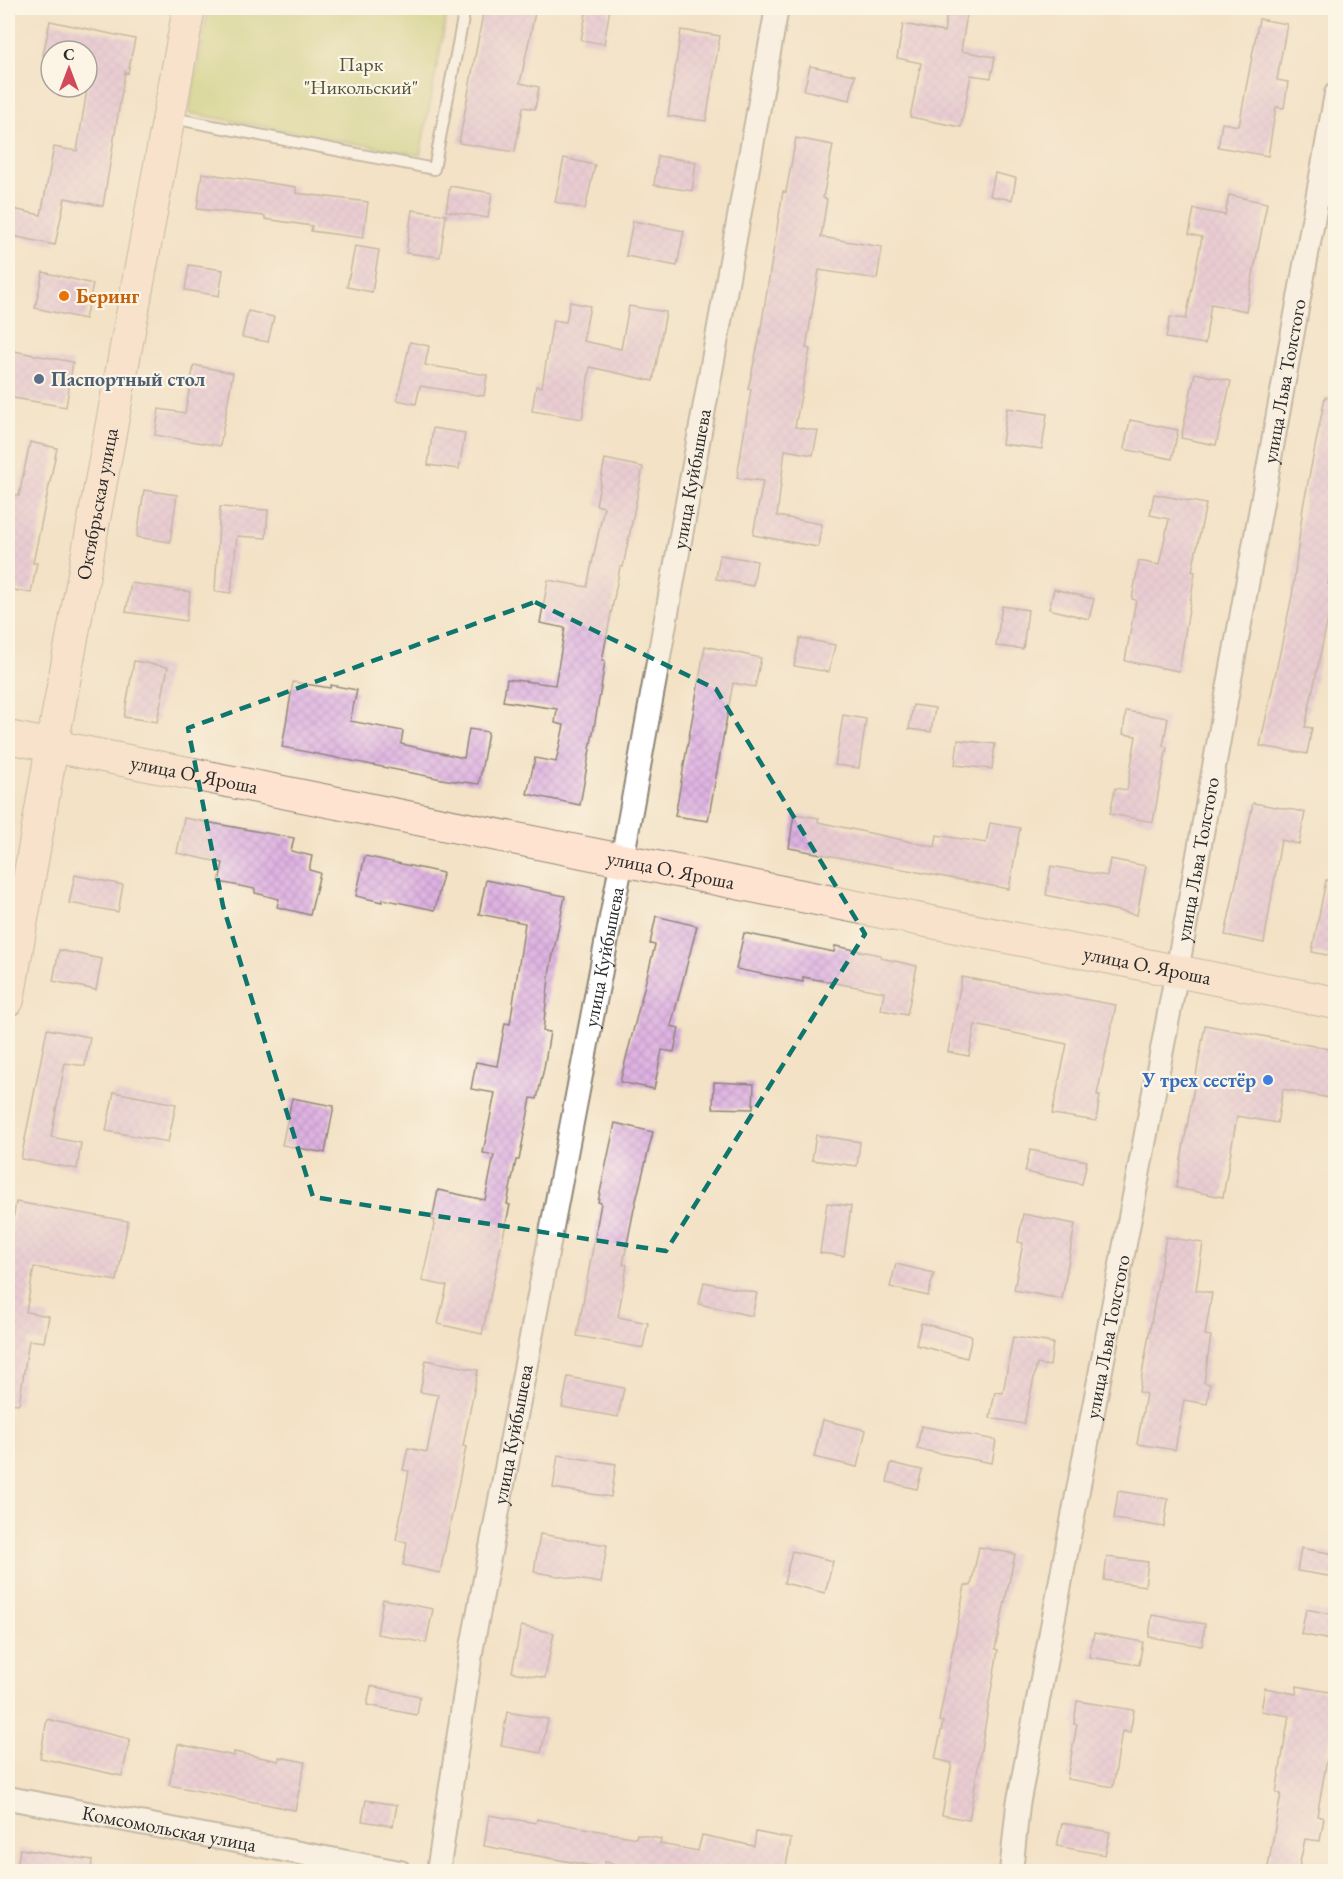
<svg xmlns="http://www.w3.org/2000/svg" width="1343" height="1879" font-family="'EB Garamond',serif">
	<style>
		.park { fill: #c1cf71; stroke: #767d4e; stroke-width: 1.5 }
		.building { fill: url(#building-cross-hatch) }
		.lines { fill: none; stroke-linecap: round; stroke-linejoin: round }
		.lane-casing { stroke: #8f8678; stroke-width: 14 }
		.street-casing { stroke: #8f8678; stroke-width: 26 }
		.secondary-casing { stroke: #8f8678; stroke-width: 34 }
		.lane { stroke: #fff; stroke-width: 10 }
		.street { stroke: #fff; stroke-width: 22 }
		.secondary { stroke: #fee3d1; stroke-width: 32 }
		.marked { fill: none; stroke: #0f766e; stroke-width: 4.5; stroke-dasharray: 12 8; stroke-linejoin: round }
		.food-dot { fill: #e8710a; stroke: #fcf5e5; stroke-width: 2 }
		.service-dot { fill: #5c6f8a; stroke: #fcf5e5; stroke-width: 2 }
		.shop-dot { fill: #3f7fe0; stroke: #fcf5e5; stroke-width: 2 }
		.labels { text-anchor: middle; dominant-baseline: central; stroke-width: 4.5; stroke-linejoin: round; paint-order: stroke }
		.park-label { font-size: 20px; fill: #50543c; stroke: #fcf5e5 }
		.food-label { font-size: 20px; font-weight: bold; fill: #c56008; stroke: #fcf5e5; text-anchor: start }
		.service-label { font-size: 20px; font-weight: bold; fill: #4e5e75; stroke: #fcf5e5; text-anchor: start }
		.street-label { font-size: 20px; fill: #2b2b2b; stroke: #fcf5e5 }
		.shop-label { font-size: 20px; font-weight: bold; fill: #366cbe; stroke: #fcf5e5; text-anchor: end }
	</style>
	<defs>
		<pattern id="building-cross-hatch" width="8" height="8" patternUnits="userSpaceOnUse" patternTransform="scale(1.5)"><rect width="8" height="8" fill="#deb2e2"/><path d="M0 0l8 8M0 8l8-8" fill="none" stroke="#bf99c2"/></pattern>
	</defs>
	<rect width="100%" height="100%" fill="#fcf5e5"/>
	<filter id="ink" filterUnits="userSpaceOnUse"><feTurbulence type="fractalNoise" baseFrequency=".0167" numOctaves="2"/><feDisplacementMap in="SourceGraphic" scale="12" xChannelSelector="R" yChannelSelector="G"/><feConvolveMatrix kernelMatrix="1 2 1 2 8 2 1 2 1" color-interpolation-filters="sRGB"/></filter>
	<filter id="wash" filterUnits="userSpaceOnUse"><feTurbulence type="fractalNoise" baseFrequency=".008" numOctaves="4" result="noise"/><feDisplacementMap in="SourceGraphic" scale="24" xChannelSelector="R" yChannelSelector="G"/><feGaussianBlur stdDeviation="1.35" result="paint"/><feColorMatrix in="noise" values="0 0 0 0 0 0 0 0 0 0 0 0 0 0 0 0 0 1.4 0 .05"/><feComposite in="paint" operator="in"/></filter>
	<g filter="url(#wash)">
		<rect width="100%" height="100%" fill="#f3e2c6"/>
		<!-- park -->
		<path class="park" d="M208 8H448L420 155 189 113Z"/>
		<g id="blocks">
			<!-- building -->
			<path class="building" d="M484 8H536L520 83 539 87 535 109 523 107 515 152 459 143Z
				M587 8H610L604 44 581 40Z
				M948 8H968L961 51 995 57 991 78 971 75 961 127 910 117 921 63 897 58 903 24 944 32Z
				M1259 19 1287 24 1277 80 1288 82 1284 108 1276 107 1268 156 1218 147 1222 123 1239 126Z
				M50 21 135 39 128 73 125 72 103 206 65 198 55 245 8 235V208L41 215 54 147 77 151 91 65 87 64V51H51V57L43 55Z
				M681 30 720 36 706 121 668 116Z
				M810 66 855 75 850 100 804 90Z
				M796 138 833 145 823 198 827 199 821 237 882 247 877 279 819 270 806 348 810 349 795 427 818 431 813 455 785 450 777 516 822 524 818 547 753 535 763 481 737 478 751 389H748L759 340 783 191 786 192Z
				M658 156 696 162 692 191 654 185Z
				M564 158 595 165 585 209 555 202Z
				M202 173 296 187V193L368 202 363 238 311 231 312 226 265 219V216L197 209Z
				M995 173 1016 178 1012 200 990 196Z
				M450 186 492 193 488 218 446 211Z
				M1229 195 1267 203 1246 311 1211 304 1205 344 1166 338 1170 317 1186 319 1202 237 1189 234 1194 209 1225 215Z
				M412 210 446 215 440 257 406 253Z
				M633 221 684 231 677 266 626 256Z
				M355 246 379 250 372 292 347 287Z
				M189 265 223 270 219 296 185 290Z
				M43 272 93 284 85 319 35 308Z
				M570 302 590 306 583 341 621 349 629 306 666 312 653 381 590 367 582 419 532 411 536 386 542 387 553 320 566 322Z
				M248 311 274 317 268 342 242 337Z
				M410 342 429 346 425 365 487 375 484 396 420 386 416 404 397 400Z
				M8 350 73 362 66 407 8 397Z
				M194 365 233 373 220 446 155 435 159 409 185 413Z
				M1195 373 1231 381 1216 445 1181 438Z
				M1325 397 1335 398V542L1328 584 1335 585V605L1331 604 1305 727 1312 728 1307 754 1260 746 1292 596 1303 507Z
				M1007 408 1047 414 1042 449 1002 444Z
				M1130 420 1178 430 1172 459 1124 449Z
				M433 428 465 433 459 469 428 465Z
				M30 442 57 448 33 563H37L31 593 8 589V493L19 496Z
				M605 459 643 467 623 567H620L602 661H605L600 694 580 805 527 794 535 758 556 762 564 725 555 723 557 709 503 701 507 679 555 685 565 628 540 623 548 580 587 587 604 507 596 505Z
				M144 490 177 495 170 542 137 537Z
				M1154 494 1206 504 1192 571 1195 572 1179 671 1125 661 1136 600 1132 599 1139 561 1159 565 1169 519 1150 515Z
				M220 507 268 510 266 538 237 536 231 593 215 591Z
				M720 555 757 561 753 586 716 579Z
				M131 583 190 592 186 621 126 612Z
				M1054 589 1094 599 1089 619 1049 609Z
				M1002 606 1028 610 1023 649 996 646Z
				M800 638 835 645 829 672 794 666Z
				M705 646 761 658 755 687 733 683 708 821 675 816Z
				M134 661 168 667 157 722 124 717Z
				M293 682 330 688 331 685 357 690 350 721 403 731 401 744 464 758 469 729 488 732 479 784 447 780 282 747Z
				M913 705 935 708 931 732 909 729Z
				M1126 711 1168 718 1163 746 1167 747 1153 822 1110 814 1115 788 1127 790 1136 736 1123 734Z
				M843 715 866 719 859 768 835 765Z
				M958 740 995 744 992 769 955 765Z
				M1253 803 1305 812 1299 844 1281 840 1264 943 1225 935Z
				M794 814 819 818 818 822 935 847 937 835 986 843 990 823 1020 828 1009 889 789 848Z
				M184 818 294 838 291 851 312 856 309 870 320 873 310 915 277 907 279 899 255 893V889L219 882 223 863 177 853Z
				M365 856 443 873 435 910 383 899 382 902 356 896Z
				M1110 859 1146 866 1137 915 1046 895 1051 866 1107 876Z
				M75 875 123 885 118 912 69 903Z
				M486 880 565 896 550 969 543 1031 550 1032 544 1068 537 1099 531 1098 519 1160H516L507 1204 510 1205 482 1334 438 1324 447 1286 422 1281 435 1220H432L438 1190 485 1200 494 1155 483 1153 495 1093 471 1089 476 1062 497 1066 505 1023 510 1024 525 923 479 914Z
				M1326 880 1335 881V937L1332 956 1312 952Z
				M656 916 697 926 671 1026 679 1028 674 1052 662 1050 654 1089 620 1082 655 945 650 944Z
				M744 933 834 952 835 946 881 955V958L917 966 907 1015 881 1010 884 992 803 977V982L736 969Z
				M59 950 102 959 96 990 53 981Z
				M962 977 1116 1005 1097 1095H1100L1096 1121 1052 1114 1067 1044 975 1025 969 1056 948 1052Z
				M1205 1025 1335 1050V1099L1283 1089 1277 1123 1237 1116 1223 1197 1176 1188Z
				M47 1029 90 1037 85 1066 65 1063 51 1137 81 1143 77 1169 21 1159Z
				M714 1082 754 1084 753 1109 713 1108Z
				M114 1092 176 1104 168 1142 106 1131Z
				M292 1098 334 1106 325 1153 282 1145Z
				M615 1123 653 1132 634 1209 623 1264 627 1265 618 1317 648 1323 643 1348 577 1336 601 1203 598 1202Z
				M816 1135 860 1142 857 1166 812 1160Z
				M1030 1150 1087 1161 1082 1184 1025 1172Z
				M16 1202 128 1221 117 1281 34 1267 26 1312 49 1316 44 1342 29 1340 19 1404 8 1403V1251Z
				M827 1203 851 1206 844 1256 820 1253Z
				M1023 1214 1075 1224 1062 1299 1014 1290 1023 1243 1018 1242Z
				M1166 1237 1203 1243 1196 1290 1212 1293 1205 1335 1211 1336 1204 1383 1210 1384 1207 1404 1184 1400 1175 1450 1137 1444 1146 1394 1139 1392Z
				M896 1264 934 1273 928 1296 890 1287Z
				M704 1282 757 1293 752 1316 699 1304Z
				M921 1323 972 1336 967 1358 916 1345Z
				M1013 1337 1053 1343 1050 1366 1037 1364 1024 1424 990 1418 995 1392 1003 1393Z
				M426 1360 478 1370 463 1446 466 1447 440 1573 403 1565 407 1542 396 1540 409 1471 403 1470 408 1448 427 1452 438 1395 420 1392Z
				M568 1377 624 1388 618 1417 562 1407Z
				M823 1420 866 1430 857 1467 814 1457Z
				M921 1426 996 1440 992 1463 917 1449Z
				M558 1455 616 1464 611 1497 553 1488Z
				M891 1463 922 1470 917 1489 887 1482Z
				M1118 1491 1168 1499 1164 1527 1114 1519Z
				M540 1534 607 1545 601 1583 534 1572Z
				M979 1547 1015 1554 995 1649 998 1650 969 1820 942 1815 952 1763 935 1759 943 1722 939 1721 965 1585 971 1586Z
				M1301 1548 1335 1554V1577L1297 1571Z
				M792 1551 833 1561 825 1593 784 1583Z
				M1107 1557 1148 1562 1145 1586 1104 1580Z
				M383 1599 433 1609 426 1643 377 1634Z
				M1306 1609 1335 1615V1641L1301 1634Z
				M1152 1615 1205 1624 1202 1646 1149 1637Z
				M521 1626 554 1633 545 1678 512 1672Z
				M1094 1633 1143 1642 1139 1665 1089 1657Z
				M371 1686 420 1696 417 1715 367 1705Z
				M1297 1686 1335 1693V1713L1317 1816 1324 1818 1320 1841 1305 1839 1298 1872H1267L1281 1794 1276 1793 1289 1716 1261 1711 1265 1688 1296 1694Z
				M1077 1701 1134 1710 1130 1733 1122 1731 1113 1787 1067 1779 1077 1724H1074Z
				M507 1712 548 1719 541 1753 501 1746Z
				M47 1719 130 1739 122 1776 40 1758Z
				M178 1744 234 1756V1752L279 1761V1757L305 1762 295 1810 169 1785Z
				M366 1800 397 1805 393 1826 362 1821Z
				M489 1815 536 1823 537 1819 636 1838 637 1834 661 1839 660 1844 698 1851 702 1835 754 1846 756 1832 791 1839 785 1872H651L605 1862 604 1868 484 1846Z
				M1062 1823 1110 1832 1105 1855 1057 1846Z
				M20 1849 92 1860 91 1872H16Z"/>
		</g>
	</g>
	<g filter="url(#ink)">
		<use href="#blocks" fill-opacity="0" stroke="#8f8678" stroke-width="1.5"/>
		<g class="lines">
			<defs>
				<path id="lane" d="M172 118 434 169 465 8"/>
				<g id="street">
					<path id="s1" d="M8 1798 400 1872"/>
					<path id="s2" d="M438 1872 472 1647 622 860 777 8"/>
					<path id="s3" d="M1011 1872 1018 1805 1177 971 1336 94"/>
				</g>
				<g id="secondary">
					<path id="s4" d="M8 737 1336 1003"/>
					<path id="s5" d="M8 1000 52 746 189 8"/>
				</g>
			</defs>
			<!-- lane casing -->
			<use href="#lane" class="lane-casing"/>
			<!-- street casing -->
			<use href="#street" class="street-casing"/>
			<!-- secondary casing -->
			<use href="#secondary" class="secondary-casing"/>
			<!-- lane -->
			<use href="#lane" class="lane"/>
			<!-- street -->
			<use href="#street" class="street"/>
			<!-- secondary -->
			<use href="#secondary" class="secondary"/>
		</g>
	</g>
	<!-- marked area -->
	<path d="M0 0H1343V1879H0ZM535 602 716 689 865 934 666 1251 313 1197 223 906 188 728Z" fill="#f3e2c6" fill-opacity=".55" fill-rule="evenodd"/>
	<path class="marked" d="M535 602 716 689 865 934 666 1251 313 1197 223 906 188 728Z"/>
	<!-- markers -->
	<circle class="food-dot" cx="64" cy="296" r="6"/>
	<circle class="service-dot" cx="39" cy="379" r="6"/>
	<circle class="shop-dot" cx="1268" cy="1080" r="6"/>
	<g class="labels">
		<!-- park labels -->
		<g class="park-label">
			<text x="361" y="64">Парк<tspan x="361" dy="23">"Никольский"</tspan></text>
		</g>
		<!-- food labels -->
		<g class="food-label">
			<text x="76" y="296">Беринг</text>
		</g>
		<!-- service labels -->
		<g class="service-label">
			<text x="51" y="379">Паспортный стол</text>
		</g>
		<!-- street labels -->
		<g class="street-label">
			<text stroke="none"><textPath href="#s3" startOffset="1516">улица Льва Толстого</textPath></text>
			<text stroke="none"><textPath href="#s2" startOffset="1416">улица Куйбышева</textPath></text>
			<text stroke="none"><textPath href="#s5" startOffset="504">Октябрьская улица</textPath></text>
			<text stroke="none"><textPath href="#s4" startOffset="190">улица О. Яроша</textPath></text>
			<text stroke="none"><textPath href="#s3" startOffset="1030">улица Льва Толстого</textPath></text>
			<text stroke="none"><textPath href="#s4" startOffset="676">улица О. Яроша</textPath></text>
			<text stroke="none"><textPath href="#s2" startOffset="930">улица Куйбышева</textPath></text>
			<text stroke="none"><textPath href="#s4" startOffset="1162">улица О. Яроша</textPath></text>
			<text stroke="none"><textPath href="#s3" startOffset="544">улица Льва Толстого</textPath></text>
			<text stroke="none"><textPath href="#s2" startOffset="444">улица Куйбышева</textPath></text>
			<text stroke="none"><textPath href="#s1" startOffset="164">Комсомольская улица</textPath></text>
		</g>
		<!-- shop labels -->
		<g class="shop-label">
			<text x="1256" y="1080">У трех сестёр</text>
		</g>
	</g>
	<!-- margin -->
	<rect width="1343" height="1879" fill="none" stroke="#fcf5e5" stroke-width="30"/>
	<!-- north arrow -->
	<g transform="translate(69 69)"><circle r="28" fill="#fcf5e5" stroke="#a8a49b" stroke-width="1.5"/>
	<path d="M0-4.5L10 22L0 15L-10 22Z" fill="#d1495b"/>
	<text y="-9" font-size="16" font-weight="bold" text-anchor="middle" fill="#2b2b2b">С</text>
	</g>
</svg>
